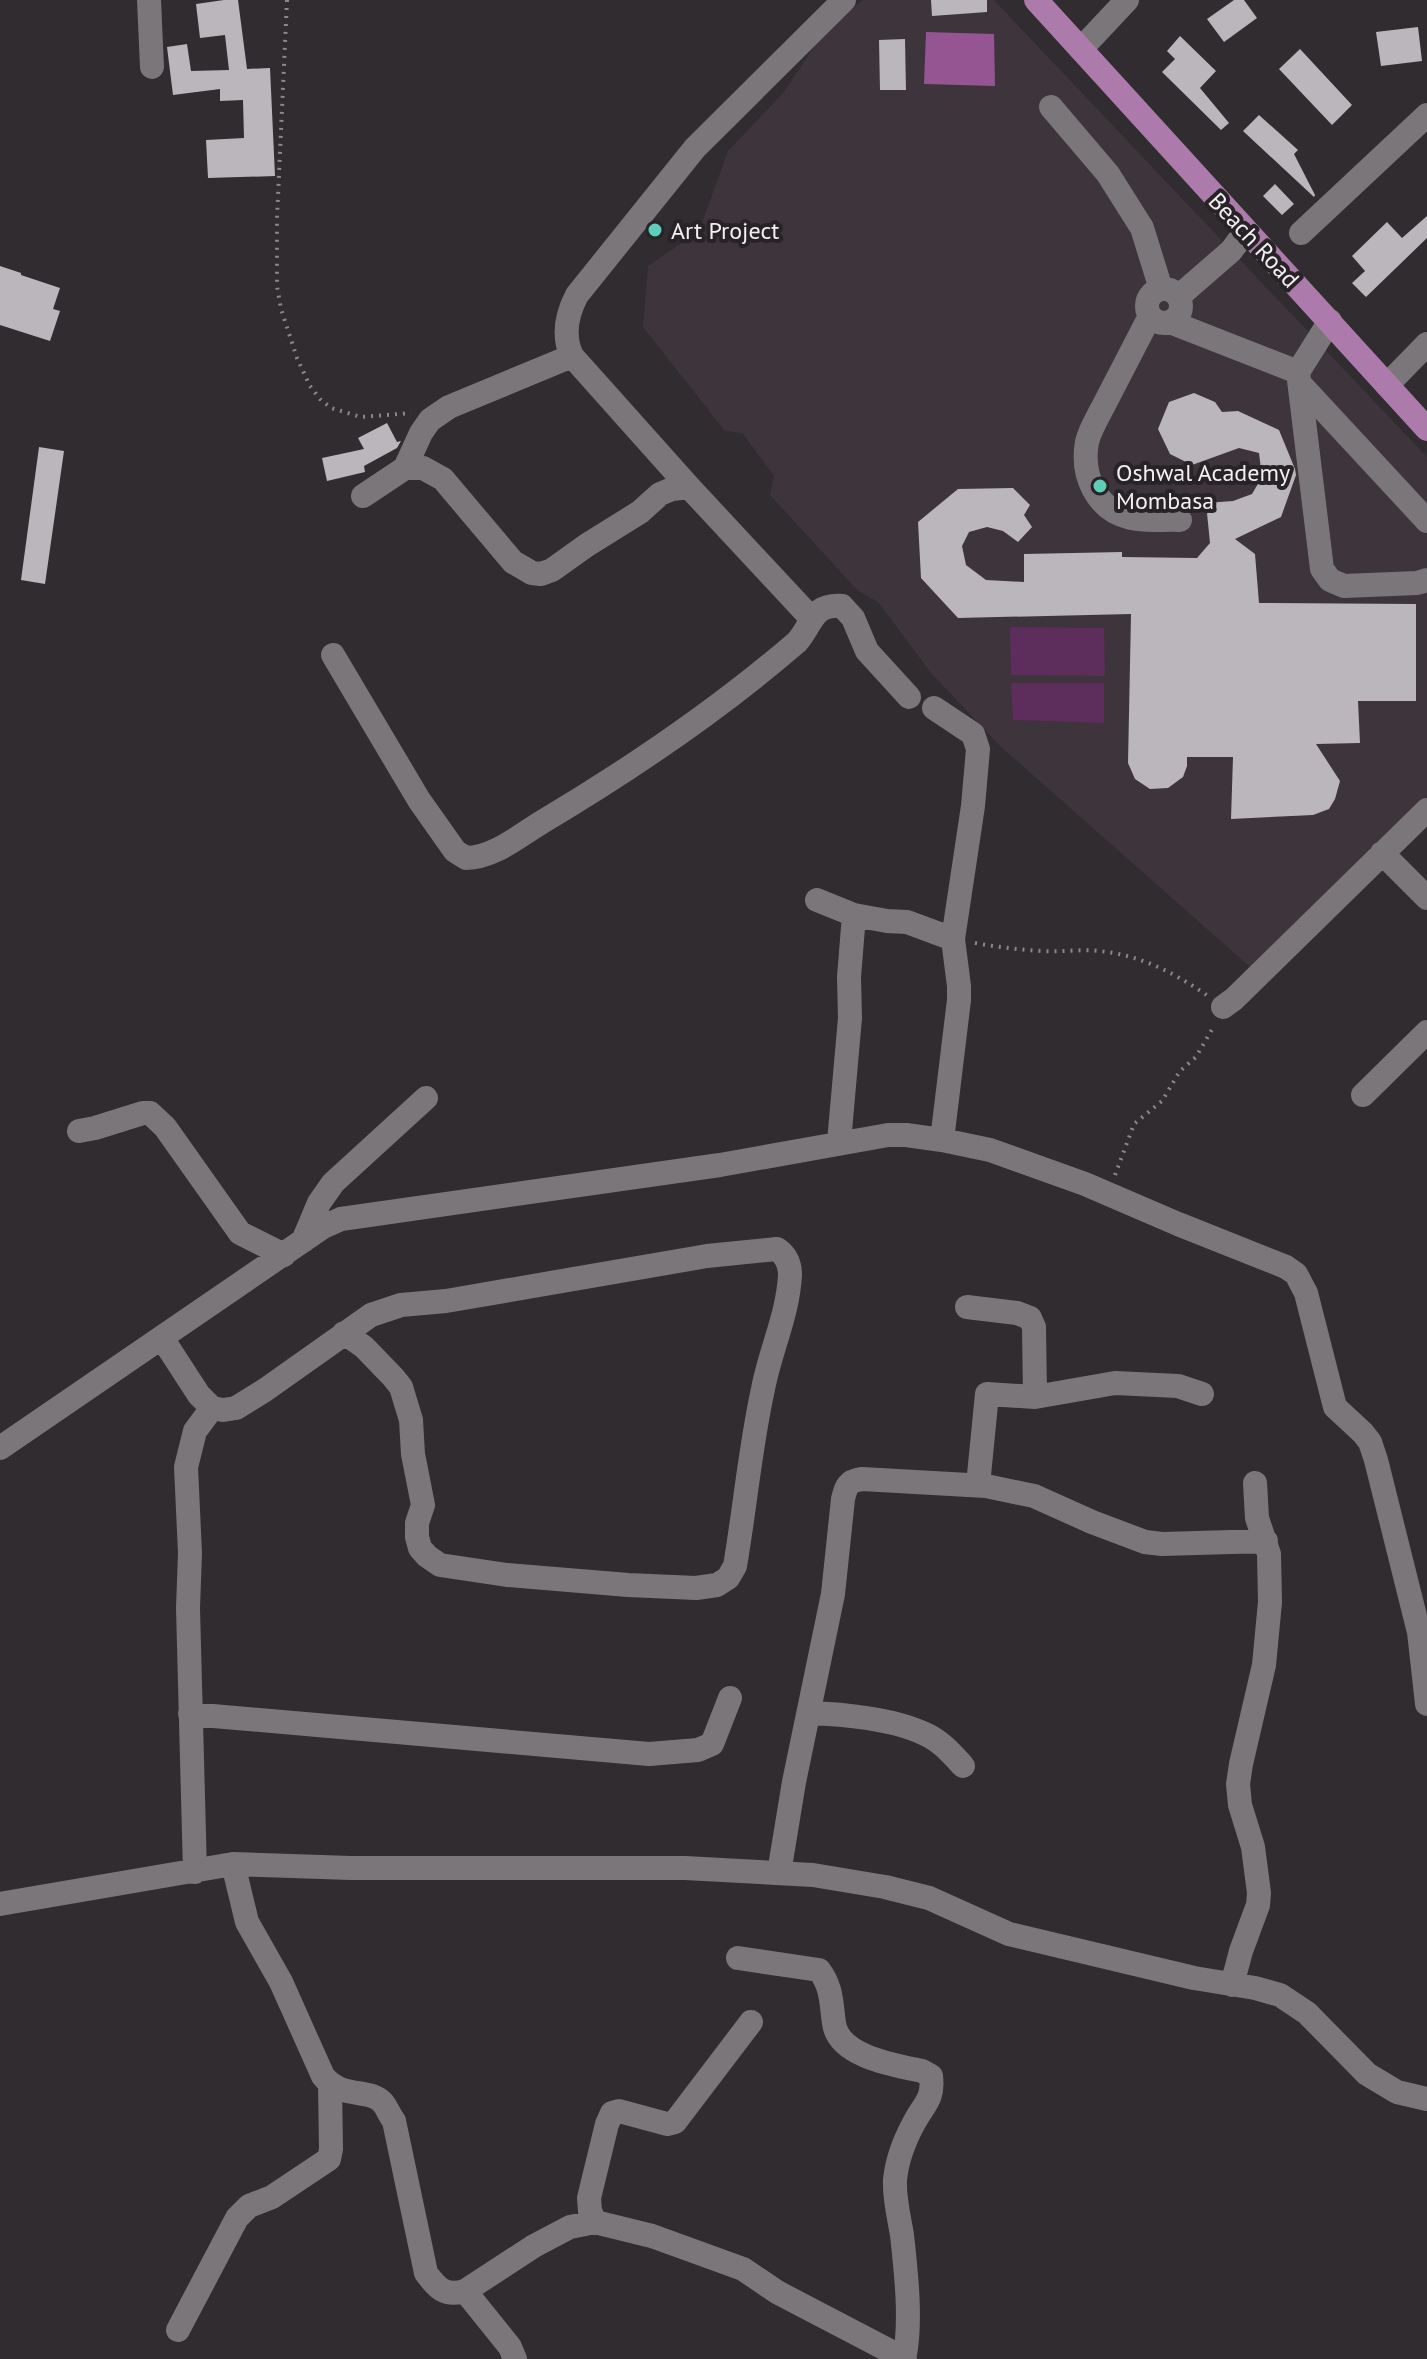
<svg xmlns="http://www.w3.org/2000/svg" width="1427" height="2359" font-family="'PT Sans',sans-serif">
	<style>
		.built { fill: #3d343c }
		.garden { fill: #5d2d5c }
		.water { fill: #945592 }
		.building { fill: #bbb6bb }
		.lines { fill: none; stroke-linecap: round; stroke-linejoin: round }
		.path { stroke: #8b888b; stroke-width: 4; stroke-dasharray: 2 6; stroke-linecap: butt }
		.minor { stroke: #7b767a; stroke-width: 24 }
		.major { stroke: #ad7bab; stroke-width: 24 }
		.poi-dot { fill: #5eceb8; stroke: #272326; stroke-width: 3 }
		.labels { text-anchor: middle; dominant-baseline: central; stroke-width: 8; stroke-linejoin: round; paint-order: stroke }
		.poi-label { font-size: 24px; fill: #f2f0f2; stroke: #272326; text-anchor: start }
		.street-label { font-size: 24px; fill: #f2f0f2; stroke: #272326 }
	</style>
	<rect width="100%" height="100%" fill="#302c30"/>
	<!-- built -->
	<path class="built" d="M863 0H994L1427 457V799L1250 967 1001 747 931 673 878 602 858 591 770 495 774 476 743 434 724 430 643 327 648 266 699 231 728 151 783 93 824 32Z"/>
	<!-- garden -->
	<path class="garden" d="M1010 627 1104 628 1105 676 1011 675Z
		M1011 683H1104V723L1013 720Z"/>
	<!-- water -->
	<path class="water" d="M926 32 994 34 995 86 924 84Z"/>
	<!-- building -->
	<path class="building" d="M224 0H238L247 69 270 68 275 176 208 178 206 140 244 138 243 100 220 101V89L173 95 167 47 187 44 191 71 229 70 225 35 200 38 196 4Z
		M931 0H987V12L932 16Z
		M1234 0H1244L1257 18 1224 42 1207 19Z
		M1418 27 1422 61 1381 66 1376 32Z
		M1180 36 1216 71 1200 88 1229 123 1221 130 1162 72 1175 59 1167 51Z
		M905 39 906 90H880L879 40Z
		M1300 49 1352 105 1332 125 1279 69Z
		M1259 115 1298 150 1294 154 1315 195 1314 197 1243 131Z
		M1275 184 1294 204 1282 215 1263 196Z
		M1427 216V238L1366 297 1352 283 1365 271 1352 256 1387 222 1402 238Z
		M0 266 21 273V275L60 288 53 309 60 311 50 341 0 325Z
		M1194 393 1215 402 1222 412 1238 411 1279 430 1295 469 1296 475 1281 517 1235 539 1255 554 1259 603 1416 604V701H1358L1360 743 1316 744 1340 781 1335 799 1329 809 1313 815 1231 819 1233 757H1187V766L1183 777 1168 788 1150 789 1135 779 1128 763 1131 614 958 618 921 578 918 522 958 489 1013 488 1030 505 1024 515 1032 527 1018 542 1003 531 987 527 969 532 962 546 966 565 986 580 1024 582V554L1122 552V557L1197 558 1210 543 1206 503 1233 501 1252 494 1262 477 1259 453 1239 448 1192 465 1170 454 1158 429 1169 402Z
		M387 423 397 442 401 441 397 448 364 466 365 472 327 481 322 458 364 449 358 438Z
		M39 447 64 451 45 584 21 580Z"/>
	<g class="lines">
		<!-- path -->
		<path class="path" d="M287 0 277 218V286L281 309 297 358 310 386 320 399 331 408 361 417 411 413
			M975 943C998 947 1020 950 1043 951 1062 952 1081 949 1099 951 1140 955 1175 973 1208 996
			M1115 1175 1134 1124 1162 1101 1180 1071 1196 1057 1214 1026"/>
		<!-- minor -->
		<path class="minor" d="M149 0 152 67
			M1081 49 1127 0
			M1051 107 1108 174 1142 228 1161 289
			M1301 233 1427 115
			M1147 306a17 17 0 1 1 34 0a17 17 0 1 1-34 0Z
			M1178 297 1231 251 1245 232
			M1150 316C1135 345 1120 374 1105 403 1099 415 1090 429 1087 442 1081 475 1096 510 1131 518 1146 522 1165 519 1180 520
			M1330 321 1298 372 1322 569 1330 580 1344 586 1417 583 1427 580
			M1170 322 1298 372
			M1300 384 1427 521
			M1387 385 1427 344
			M405 468 421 433 430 420 449 407 572 356
			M363 496 405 468H423L443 479 513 562 532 573 541 574 552 570 587 545 640 512 660 494 672 489 689 487
			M811 618 689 487 572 356C562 335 567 314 577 295L695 148 844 0
			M333 655 419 800 455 851 466 858C493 858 519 836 542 822 631 769 718 710 797 642 813 624 811 604 842 606L853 618 867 651 909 697
			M934 708 973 734 978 749 973 806 953 939 959 986V1000L942 1140
			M1382 853 1427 898
			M817 900 854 915 887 921 907 922 953 939
			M1223 1007 1234 999 1427 810
			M1363 1095 1427 1032
			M79 1131 95 1128 143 1113H150L165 1127 240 1233 284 1255
			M839 1142 850 1018 849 977 854 915
			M303 1241 319 1203 333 1183 426 1098
			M967 1307 1017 1313 1030 1318 1034 1327 1035 1397
			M162 1338 199 1395 212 1408 223 1410 236 1408 265 1390 371 1315 401 1305 446 1301 707 1256 777 1249C786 1255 790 1264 790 1275 788 1315 770 1351 763 1389 750 1448 745 1508 735 1566L728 1578 717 1585 696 1588 628 1585 507 1575 440 1565 427 1556 420 1548 417 1537V1523L423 1505 413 1454 411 1420 401 1387 393 1377 364 1347 344 1333
			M0 1448 323 1227 341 1219 720 1165 888 1135H906L942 1140 990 1150 1085 1184 1178 1224 1286 1267 1296 1274 1306 1293 1335 1407 1363 1433 1370 1442 1376 1460 1419 1632 1427 1704
			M978 1485 987 1394 1035 1397 1115 1383 1178 1386 1202 1394
			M809 1713C843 1714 894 1719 925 1734 941 1741 952 1754 963 1766
			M190 1714 649 1754 698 1750 712 1744 730 1698
			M233 1864 247 1922 281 1982 323 2076C342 2100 369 2087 383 2103 387 2108 390 2116 394 2121L426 2273C437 2288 445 2297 465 2291L534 2246 570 2227 595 2222 652 2236 743 2269 777 2292 905 2359
			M195 1872 188 1608 190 1553 186 1467 195 1431 212 1408
			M779 1873 794 1782 833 1594 843 1499C846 1486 848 1481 862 1479L986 1486 1034 1496 1092 1522 1145 1542 1162 1544 1266 1541
			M0 1904 233 1864 351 1868H685L813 1875 885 1887 929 1898 1009 1934 1194 1978 1255 1988 1280 1995 1307 2013 1367 2074 1397 2092 1427 2099
			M738 1958 819 1970C832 1987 831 2002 834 2023 838 2056 893 2065 922 2071L931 2076C934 2099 924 2104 915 2121 905 2139 897 2159 895 2180 894 2198 899 2217 902 2235 906 2271 912 2324 904 2359
			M1232 1985 1241 1951 1258 1905 1259 1893 1253 1847 1240 1805 1238 1784 1241 1764 1264 1665 1270 1602 1269 1554 1257 1518 1255 1483
			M595 2222 590 2211 589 2198 607 2124 612 2113 619 2111 667 2124 675 2122 751 2022
			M465 2291 510 2347 515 2359
			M178 2330 237 2218 249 2206 272 2197 329 2159 331 2149 330 2084"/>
		<!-- major -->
		<path class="major" d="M1036 0 1427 429"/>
	</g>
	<!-- markers -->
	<g class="poi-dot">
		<circle cx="655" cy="230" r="8"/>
		<circle cx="1100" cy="486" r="8"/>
	</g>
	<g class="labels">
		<!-- poi labels -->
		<g class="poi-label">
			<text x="671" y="230">Art Project</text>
			<text x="1116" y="472">Oshwal Academy<tspan x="1116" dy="28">Mombasa</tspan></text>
		</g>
		<!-- street labels -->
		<g class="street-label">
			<text transform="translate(1254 240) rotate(47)">Beach Road</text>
		</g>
	</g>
</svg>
